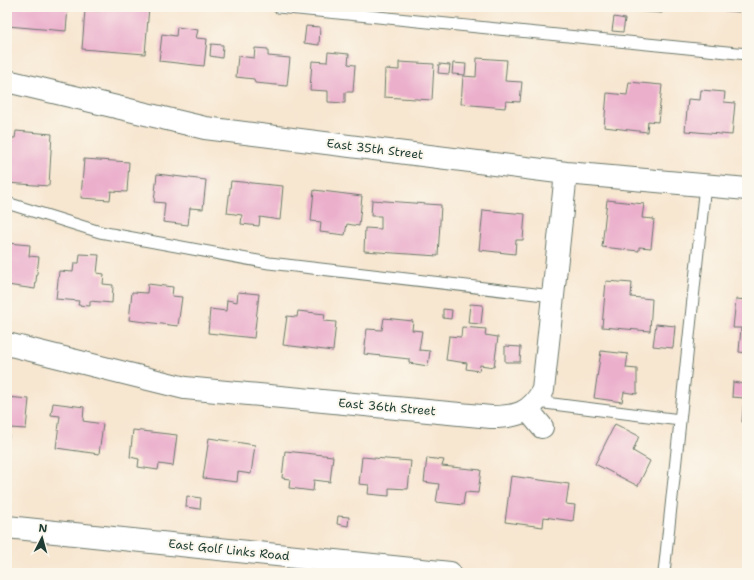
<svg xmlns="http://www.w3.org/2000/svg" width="754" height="580" font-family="'Shantell Sans',sans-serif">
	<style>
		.building { fill: #ebafcc }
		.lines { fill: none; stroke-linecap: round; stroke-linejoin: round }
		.lane-casing { stroke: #6b786b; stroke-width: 13 }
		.street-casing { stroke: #6b786b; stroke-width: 24 }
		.primary-casing { stroke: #6b786b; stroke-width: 24 }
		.lane { stroke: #fff; stroke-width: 11 }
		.street { stroke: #fff; stroke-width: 22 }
		.primary { stroke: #fff; stroke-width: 22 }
		.labels { text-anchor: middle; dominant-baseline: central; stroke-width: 4; stroke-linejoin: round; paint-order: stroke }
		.street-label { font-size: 12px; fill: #1f3d34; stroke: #fbf7ec }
	</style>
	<rect width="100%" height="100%" fill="#fbf7ec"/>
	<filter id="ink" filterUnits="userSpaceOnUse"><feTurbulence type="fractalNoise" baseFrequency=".025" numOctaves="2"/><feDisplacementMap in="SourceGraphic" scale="8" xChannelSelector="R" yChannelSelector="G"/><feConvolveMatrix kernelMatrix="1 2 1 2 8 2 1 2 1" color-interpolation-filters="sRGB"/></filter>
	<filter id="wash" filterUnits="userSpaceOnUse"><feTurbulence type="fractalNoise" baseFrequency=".012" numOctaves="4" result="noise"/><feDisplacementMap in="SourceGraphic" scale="16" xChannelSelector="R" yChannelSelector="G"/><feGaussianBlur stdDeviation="0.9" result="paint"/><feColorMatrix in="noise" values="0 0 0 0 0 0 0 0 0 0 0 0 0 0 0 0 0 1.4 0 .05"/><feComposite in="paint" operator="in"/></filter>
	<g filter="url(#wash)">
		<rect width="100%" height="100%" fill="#f7e6d0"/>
		<g id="blocks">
			<!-- building -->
			<path class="building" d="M8 7H68L66 31 7 26Z
				M99 7H149L145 54 82 49 85 10 99 11Z
				M633 7H663L662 13 633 11Z
				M717 7H739V12L717 10Z
				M614 17 625 19 623 32 612 31Z
				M306 26 320 27 319 45 304 43Z
				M177 27 198 30 196 38 207 39 204 66 159 61 162 34 176 36Z
				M211 44 223 45 222 58 210 56Z
				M255 48 268 49V56L290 58 287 86 255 83 254 79 236 77 238 56 254 58Z
				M328 52 349 54 348 64 355 65 353 92H345V103L328 102V91L310 90 312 61 327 62Z
				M477 58 507 60 505 81 522 82 520 102 506 101 505 108 461 104 463 76 476 77Z
				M399 62 434 64 432 100 384 97 385 69 399 70Z
				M453 63 466 64 465 75 452 74Z
				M439 64 450 65 449 74 438 73Z
				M629 82 662 85 658 122 648 121 647 132 604 127 607 93 627 95Z
				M701 90 725 92 724 102 735 103 732 135 685 131 688 99 700 100Z
				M16 131 52 134 49 186 7 183V138H15Z
				M84 159 129 162 127 192 111 191 110 200 81 198Z
				M157 174 206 180 203 209 190 208 188 225 163 222 165 203 154 202Z
				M231 181 283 186 280 220 260 217 259 226 241 224 242 215 227 213Z
				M314 190 362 196 359 226 347 224 345 235 320 232 321 222 311 221Z
				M372 200 441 205 438 256 364 251 365 228 381 229V216H371Z
				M607 200 644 204 642 218 654 219 651 248 639 247V251L602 247Z
				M483 210 525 214 523 240H516L515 254 479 250Z
				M7 243 30 245 29 256 39 257 35 289 7 285Z
				M80 254 99 255 97 273 104 274 103 284 113 285 112 303 90 301V306L78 305 79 301 56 299 59 271 73 272 74 263H79Z
				M606 281 632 283 631 297 652 299 650 331 602 327Z
				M148 284 173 287 172 296 182 297 178 326 129 320 132 292 147 293Z
				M238 292 259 294 254 338 208 333 210 309 226 311 227 300 237 302Z
				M736 299 747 300V353L739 352 741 328H733Z
				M470 304 483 305 481 324 468 323Z
				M443 309 452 310 451 319 443 318Z
				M298 311 325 314 324 321 336 322 333 351 283 345 287 316 297 317Z
				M384 318 413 321 412 330 422 331 419 350 430 351 428 366 409 363V359L364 354 367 329 382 330Z
				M656 324 675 326 673 348 653 346Z
				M462 327 486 329 485 335 498 337 494 367 480 365 479 371 466 369 467 363 446 360 449 336 461 337Z
				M505 346 521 347 520 362H505Z
				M601 351 628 354 626 368 637 369V394L624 392 622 402 594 398Z
				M746 365H747V423L742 422 744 398 732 397 733 382 744 384Z
				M7 397 29 399 26 429 10 428 8 443Z
				M53 403 84 407 83 421 103 424 99 454 56 448 60 416 51 415Z
				M615 424 639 436 633 451 650 461 638 486 595 464Z
				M133 430 177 435 173 466 159 464 158 470 138 467 139 459 130 457Z
				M209 438 255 445 251 474 238 472 237 482 203 478Z
				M285 451 333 456 330 482 314 480 313 491 289 488 290 479 282 478Z
				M362 457 411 461 408 489 389 488V496L368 494 369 485 359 484Z
				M427 458 444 460 442 466 481 470 478 493 465 492 463 505 436 502 439 484 424 482Z
				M511 476 569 484 566 504 575 505 573 521 544 517 543 527 505 522Z
				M187 496 201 498 200 509 186 507Z
				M338 516 349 517 348 526 337 524Z"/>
		</g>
	</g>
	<g filter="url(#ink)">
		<use href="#blocks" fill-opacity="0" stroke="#6b786b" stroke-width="1"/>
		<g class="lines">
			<defs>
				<path id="lane" d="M278 7 747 54
					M7 203 100 232 269 263 553 296
					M538 401 545 403 680 420
					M664 573 705 185"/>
				<path id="street" d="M7 81 205 128 566 173 747 189
					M7 344 185 388 491 417C515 417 531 414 543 390L566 173
					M528 410 542 427"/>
				<path id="primary" d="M7 527 450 573"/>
			</defs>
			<!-- lane casing -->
			<use href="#lane" class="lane-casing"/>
			<!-- street casing -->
			<use href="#street" class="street-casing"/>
			<!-- primary casing -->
			<use href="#primary" class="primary-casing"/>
			<!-- lane -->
			<use href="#lane" class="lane"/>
			<!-- street -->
			<use href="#street" class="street"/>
			<!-- primary -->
			<use href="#primary" class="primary"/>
		</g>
	</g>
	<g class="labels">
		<!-- street labels -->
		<g class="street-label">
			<text transform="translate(375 149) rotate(7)">East 35th Street</text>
			<text transform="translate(387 407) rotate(5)">East 36th Street</text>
			<text transform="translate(229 550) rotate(6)">East Golf Links Road</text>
		</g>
	</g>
	<!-- margin -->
	<rect width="754" height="580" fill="none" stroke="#fbf7ec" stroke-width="24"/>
	<!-- north arrow -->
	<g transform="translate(42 538) rotate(6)" stroke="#fbf7ec" stroke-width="3" paint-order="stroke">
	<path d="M0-3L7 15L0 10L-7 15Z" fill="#1f3d34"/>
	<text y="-6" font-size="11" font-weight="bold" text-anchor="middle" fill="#1f3d34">N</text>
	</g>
</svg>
